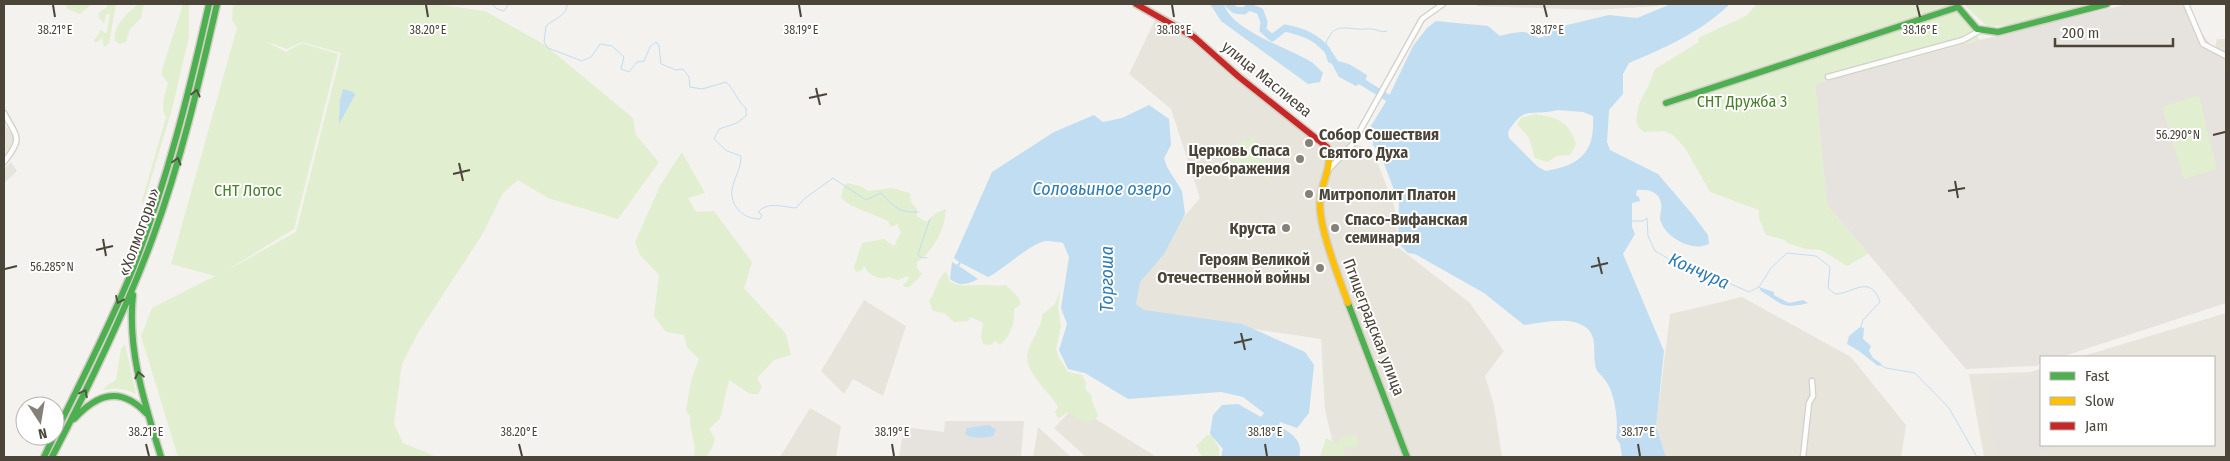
<svg xmlns="http://www.w3.org/2000/svg" width="2230" height="461" font-family="'Fira Sans Condensed',sans-serif">
	<style>
		.residential { fill: #e7e4dc }
		.industrial { fill: #e6e2de }
		.green { fill: #e1eecf; fill-rule: evenodd }
		.water { fill: #c0ddf1; fill-rule: evenodd }
		.lines { fill: none; stroke-linecap: round; stroke-linejoin: round }
		.stream { stroke: #c0ddf1; stroke-width: 1 }
		.river { stroke: #c0ddf1; stroke-width: 7 }
		.street-casing { stroke: #d2d0cb; stroke-width: 7 }
		.fast-casing { stroke: #d3cfc5; stroke-width: 9 }
		.slow-casing { stroke: #d3cfc5; stroke-width: 9 }
		.jam-casing { stroke: #d3cfc5; stroke-width: 9 }
		.street { stroke: #fdfdfc; stroke-width: 4.5 }
		.fast { stroke: #4caf50; stroke-width: 6 }
		.slow { stroke: #ffc107; stroke-width: 6 }
		.jam { stroke: #c62828; stroke-width: 6 }
		.oneway { stroke: #4b593e }
		.ticks { fill: none; stroke: #4b4439; stroke-width: 2 }
		.poi-dot { fill: #868178; stroke: #fff; stroke-width: 2 }
		.labels { text-anchor: middle; dominant-baseline: central; stroke-width: 4; stroke-linejoin: round; paint-order: stroke }
		.street-label { font-size: 16px; fill: #4b4439; stroke: #fff }
		.park-label { font-size: 16px; fill: #4a7f2a; stroke: #fff }
		.poi-label { font-size: 16px; font-weight: bold; fill: #4b4439; stroke: #fff; text-anchor: start }
		.water-label { font-size: 18px; font-style: italic; fill: #2e7ab2; stroke: #fff }
		.ticks-label { font-size: 12px; text-anchor: middle; fill: #4b4439; stroke: #fff; stroke-width: 4; stroke-linejoin: round; paint-order: stroke }
	</style>
	<rect width="100%" height="100%" fill="#f4f2ee"/>
	<!-- residential -->
	<path class="residential" d="M1159 12 1192 29 1250 80 1326 142 1332 137 1364 147 1378 164 1394 205 1399 248 1470 303 1504 351 1485 376 1494 405 1502 457H1336L1325 410 1321 339 1125 310 1138 271 1200 198 1171 109 1129 74Z
		M2217 39H2226V99L2212 60Z
		M4 123 16 142 4 156Z
		M11 162 17 171 4 183V169Z
		M1742 297 1851 357 1906 425 1901 457H1666L1656 427 1670 314Z
		M864 300 906 326 883 396 853 379 844 394 821 371Z
		M2226 313V457H1984L1969 374 2030 372 2041 369V445H2214V357H2080Z
		M1075 406 1155 456V457H1086L1054 428Z
		M810 408 841 426 836 457H780Z
		M1038 427 1071 457H1033Z"/>
	<!-- industrial -->
	<path class="industrial" d="M1476 4H1659V6L1595 10 1477 6Z
		M2128 4H2182L2223 63 2226 72V303L2061 357H2041V364L2036 366 1966 369 1827 205 1815 84 1980 40Z
		M2041 374V445H2054L2036 457H1996L1987 381Z
		M945 421H1024L1021 457H899L904 427 944 432Z"/>
	<!-- green -->
	<path class="green" d="M65 4H92L80 14 68 9Z
		M107 4H116L109 43 104 47 102 38 96 43 94 41 101 30 106 34 107 32 110 14H106L104 24 98 16 100 12 107 7Z
		M138 4H144L141 18 130 29 126 42 119 44 115 41C113 25 127 14 138 4Z
		M183 4H189V37L172 109 144 202 141 204 166 117C160 107 165 94 168 83L162 75V70Z
		M233 4H434L485 11 545 45 633 118 636 135 659 162 618 219 548 198 518 180 503 193 482 235 419 331 402 364 394 424 403 443 437 457H178L141 336 152 308 215 276 171 264 237 28 232 20ZM265 41 287 49 302 42 341 53 296 232 224 272 294 229 338 54 302 43 286 52Z
		M1757 4H1951L1980 40 1815 84 1827 205 1868 254 1847 266 1821 250 1806 249 1787 243 1785 240 1766 235 1759 218V210L1710 192 1685 148 1673 135 1664 131 1644 132 1639 128 1636 121 1639 104 1648 87 1655 69 1699 42 1698 38 1702 36 1746 16Z
		M1963 4H2107L2022 25 1987 26Z
		M2199 95 2217 169 2184 179 2162 107Z
		M1535 114C1558 118 1569 121 1576 144L1570 155 1557 156 1547 162 1535 158 1529 138 1517 124 1521 118Z
		M1255 135V141L1250 149 1258 160 1279 166 1268 180 1256 169 1254 175H1249C1240 161 1227 166 1237 144L1244 140 1248 142Z
		M682 152 705 193 688 198 696 212 714 211 752 262 744 288 786 334 791 355 774 360 757 378 762 387 758 394H750L729 380 720 419 709 429 715 439 712 448 706 457H694C697 443 689 431 690 416L686 411 691 381 699 359 687 347 684 335 666 332 654 316 659 275 640 255 635 242 661 184Z
		M847 183 860 186 868 191 892 188 910 193 911 202 917 209V216L926 222 936 213 946 209C944 231 935 249 917 262V268L922 274 910 287H904L903 285 908 280V276L898 280 889 277C880 281 868 275 864 266L861 271 856 272 854 267 862 243 884 239 894 246 901 232 898 227V224L890 227 888 221 850 205 841 198 842 190Z
		M946 271 950 282C961 287 970 285 982 285 990 284 998 287 1006 285L1018 297 1021 304 1014 309C1015 323 1011 336 1000 345L995 341 991 345 983 344 981 337 983 323 971 317 968 321 954 322 944 313 933 311 929 301C936 291 938 278 946 271Z
		M1060 291 1058 307 1061 327 1056 349 1059 358 1068 372 1082 375 1086 383 1085 389 1092 396C1091 404 1097 409 1098 417 1084 426 1081 419 1068 412L1058 419 1055 412 1058 407C1050 391 1022 372 1028 351 1032 338 1042 327 1042 315L1055 304Z
		M125 344 136 394C124 388 116 388 103 390L106 386 116 380 121 349Z
		M1207 435 1212 436 1219 448V457H1202L1196 446Z
		M1352 435 1357 437 1359 443 1355 448 1344 447 1345 457H1320L1326 438 1338 445 1341 438Z"/>
	<!-- water -->
	<path class="water" d="M1210 4H1224C1231 30 1286 47 1308 60 1314 63 1318 68 1323 73L1320 82 1308 84 1221 21Z
		M1671 4H1728V6C1700 32 1663 49 1629 63L1623 74V94L1609 110 1607 142 1610 150 1658 174 1693 215 1708 235 1709 244C1694 252 1667 239 1661 222 1658 217 1663 209 1661 203 1659 191 1647 189 1637 190L1636 195 1639 197 1640 201 1632 203V227L1635 234 1623 254 1664 351 1656 427 1666 457H1622L1620 444 1616 438C1619 423 1615 392 1605 380 1602 375 1598 374 1596 368 1592 354 1599 335 1584 326 1567 316 1542 323 1524 325L1484 293 1415 254 1408 253 1401 246 1398 237 1399 203 1380 153 1373 145 1371 126 1388 98 1413 46 1427 28 1436 21 1488 26 1500 36C1514 33 1526 28 1538 38L1543 37 1550 29 1609 15 1637 18ZM1558 110 1583 112 1593 116C1595 153 1580 165 1546 171L1538 167 1509 138 1508 132C1525 104 1530 117 1558 110Z
		M1326 43 1338 61 1349 64 1367 75 1366 79 1356 86 1339 77 1332 64 1328 62 1322 44Z
		M343 89 353 92 355 95 339 124 340 100Z
		M1149 105 1169 119 1171 145 1164 158 1167 167 1182 191 1185 214 1164 254 1140 282 1136 304 1144 310 1242 324 1305 352 1314 365 1309 413 1297 428 1280 422 1279 425C1291 434 1304 440 1299 457H1221L1223 449 1210 434 1213 415 1222 405 1238 404 1261 417 1264 413 1243 397 1221 392 1128 399 1085 373 1068 369 1059 350 1067 324 1061 308 1069 257 1063 243C1058 242 1052 241 1047 241 1033 241 1003 270 988 277L961 263 959 266 978 279C969 284 959 287 950 279L952 262 957 265 959 262 954 258 992 172 1054 132 1094 115 1103 122 1122 118Z
		M1759 287 1774 292V295L1789 303 1803 300 1808 303C1783 310 1781 303 1761 291Z
		M1860 327 1864 328 1863 339 1871 346 1869 351 1873 358 1882 364 1878 366 1859 351 1847 344 1849 336Z
		M989 425 996 430 993 436C985 438 972 439 965 434L967 428Z"/>
	<g class="lines">
		<!-- stream -->
		<path class="stream" d="M492 4 497 9 504 11 509 4
			M567 4C568 15 554 19 546 26L544 42 548 48 582 61 591 57 600 44 612 46 624 57 621 69 629 72 637 62 644 61 650 47 656 42 659 46 661 64 676 70 683 69 689 77 690 87 702 89 726 82C734 89 739 104 746 108V116L737 123 719 129 714 139 727 151 741 156C741 170 734 177 732 190 730 207 744 219 760 219L762 215 758 212C769 201 782 207 796 208L804 199 833 178 866 200 881 193C894 207 899 213 919 212
			M1326 43C1333 26 1339 27 1357 29 1362 30 1367 28 1372 29 1379 30 1380 33 1387 31
			M1632 221H1643L1647 218 1648 236 1655 251 1690 271 1713 276 1749 292 1759 287 1771 268 1787 253 1816 256 1830 267 1828 288 1835 294C1853 294 1870 273 1880 302L1863 320 1861 327
			M927 258 920 257 918 254 930 219
			M1880 365 1886 368 1915 373 1949 408 1977 457"/>
		<!-- river -->
		<path class="river" d="M1228 4 1235 10 1244 11 1249 7 1260 11 1264 22 1263 30 1272 38 1285 28C1303 32 1315 36 1327 50
			M1356 78 1388 98"/>
		<defs>
			<path id="street" d="M2186 4 2203 44 2226 56
				M1828 77 1963 40 1981 30
				M4 113C18 139 23 138 4 162
				M1329 169 1352 145 1422 19 1443 4
				M1803 457 1809 403 1813 396 1812 381"/>
			<path id="fast" d="M1666 103 1958 7 1977 29 1998 32 2107 4
				M133 295C127 351 145 404 161 457
				M1348 303 1407 457
				M74 419C98 393 121 386 147 414
				M55 434C82 379 111 324 134 266 167 181 189 93 209 4
				M44 457 54 436
				M52 457C89 386 125 313 153 237 181 161 199 83 217 4"/>
			<path id="slow" d="M1327 147C1334 168 1320 183 1320 203 1319 228 1339 278 1348 303"/>
			<path id="jam" d="M1136 4 1194 37 1239 77 1327 147"/>
		</defs>
		<!-- street casing -->
		<use href="#street" class="street-casing"/>
		<!-- fast casing -->
		<use href="#fast" class="fast-casing"/>
		<!-- slow casing -->
		<use href="#slow" class="slow-casing"/>
		<!-- jam casing -->
		<use href="#jam" class="jam-casing"/>
		<!-- street -->
		<use href="#street" class="street"/>
		<!-- fast -->
		<use href="#fast" class="fast"/>
		<!-- slow -->
		<use href="#slow" class="slow"/>
		<!-- jam -->
		<use href="#jam" class="jam"/>
	</g>
	<!-- one-way arrows -->
	<defs><path id="oneway-chevron" d="M-2-3.5L2.5 0L-2 3.5" fill="none" stroke-width="1.6" stroke-linecap="round" stroke-linejoin="round" transform="scale(1.25)"/></defs>
	<g class="oneway">
		<use href="#oneway-chevron" transform="translate(196 93) rotate(-76)"/>
		<use href="#oneway-chevron" transform="translate(177 161) rotate(-74)"/>
		<use href="#oneway-chevron" transform="translate(119 300) rotate(115)"/>
		<use href="#oneway-chevron" transform="translate(139 375) rotate(-102)"/>
		<use href="#oneway-chevron" transform="translate(84 393) rotate(-64)"/>
	</g>
	<!-- ticks -->
	<path class="ticks" d="M53 5 55 17M426 5 428 17M799 5 801 17M1172 5 1174 17M1544 5 1547 17M1917 5 1920 17M816 88 820 105M809 98 827 94M2213 135 2225 132M459 163 463 181M453 174 470 170M1955 181 1958 198M1948 191 1965 188M103 239 106 256M96 250 113 246M1598 257 1602 274M1591 267 1608 263M5 269 17 266M1241 333 1245 350M1234 343 1252 339M146 444 149 456M519 444 522 456M892 444 894 456M1265 444 1267 456M1638 444 1640 456"/>
	<!-- markers -->
	<g class="poi-dot">
		<circle cx="1309" cy="143" r="5"/>
		<circle cx="1300" cy="159" r="5"/>
		<circle cx="1309" cy="194" r="5"/>
		<circle cx="1286" cy="228" r="5"/>
		<circle cx="1335" cy="228" r="5"/>
		<circle cx="1320" cy="268" r="5"/>
	</g>
	<g class="labels">
		<!-- street labels -->
		<g class="street-label">
			<text transform="translate(1267 79) rotate(39)">улица Маслиева</text>
			<text transform="translate(139 232) rotate(-70)">«Холмогоры»</text>
			<text transform="translate(1374 327) rotate(69)">Птицеградская улица</text>
		</g>
		<!-- park labels -->
		<g class="park-label">
			<text x="1742" y="101">СНТ Дружба 3</text>
			<text x="248" y="190">СНТ Лотос</text>
		</g>
		<!-- poi labels -->
		<g class="poi-label">
			<text x="1319" y="134">Собор Сошествия<tspan x="1319" dy="18">Святого Духа</tspan></text>
			<text x="1290" y="150" text-anchor="end">Церковь Спаса<tspan x="1290" dy="18">Преображения</tspan></text>
			<text x="1319" y="194">Митрополит Платон</text>
			<text x="1345" y="219">Спасо-Вифанская<tspan x="1345" dy="18">семинария</tspan></text>
			<text x="1276" y="228" text-anchor="end">Круста</text>
			<text x="1310" y="259" text-anchor="end">Героям Великой<tspan x="1310" dy="18">Отечественной войны</tspan></text>
		</g>
		<!-- water labels -->
		<g class="water-label">
			<text x="1102" y="189">Соловьиное озеро</text>
			<text transform="translate(1699 271) rotate(24)">Кончура</text>
			<text transform="translate(1107 279) rotate(-90)">Торгоша</text>
		</g>
	</g>
	<g class="ticks-label">
		<text x="55" y="34">38.21°E</text>
		<text x="428" y="34">38.20°E</text>
		<text x="801" y="34">38.19°E</text>
		<text x="1174" y="34">38.18°E</text>
		<text x="1547" y="34">38.17°E</text>
		<text x="1920" y="34">38.16°E</text>
		<text x="2178" y="139">56.290°N</text>
		<text x="52" y="271">56.285°N</text>
		<text x="146" y="436">38.21°E</text>
		<text x="519" y="436">38.20°E</text>
		<text x="892" y="436">38.19°E</text>
		<text x="1265" y="436">38.18°E</text>
		<text x="1638" y="436">38.17°E</text>
	</g>
	<!-- border -->
	<rect width="2230" height="461" fill="none" stroke="#4b4439" stroke-width="10"/>
	<!-- legend -->
	<rect x="2040" y="356" width="175" height="90" fill="#ffffff" stroke="#b7b4b0"/>
	<rect x="2050" y="372" width="25" height="8" fill="#4caf50" stroke="#b7b4b0"/>
	<text x="2085" y="381" font-size="15" fill="#4b4439">Fast</text>
	<rect x="2050" y="397" width="25" height="8" fill="#ffc107" stroke="#b7b4b0"/>
	<text x="2085" y="406" font-size="15" fill="#4b4439">Slow</text>
	<rect x="2050" y="422" width="25" height="8" fill="#c62828" stroke="#b7b4b0"/>
	<text x="2085" y="431" font-size="15" fill="#4b4439">Jam</text>
	<!-- north arrow -->
	<g transform="translate(40 421) rotate(168)"><circle r="24" fill="#ffffff" stroke="#b7b4b0"/>
	<path d="M0-4L9 19L0 12L-9 19Z" fill="#868178"/>
	<text y="-8" font-size="14" font-weight="bold" text-anchor="middle" fill="#4b4439">N</text>
	</g>
	<!-- scale -->
	<path d="M2055 38v8h118v-8" fill="none" stroke="#4b4439" stroke-width="2.5"/>
	<text x="2062" y="38" font-size="15" fill="#4b4439" stroke="#ffffff" stroke-width="4" paint-order="stroke">200 m</text>
</svg>
